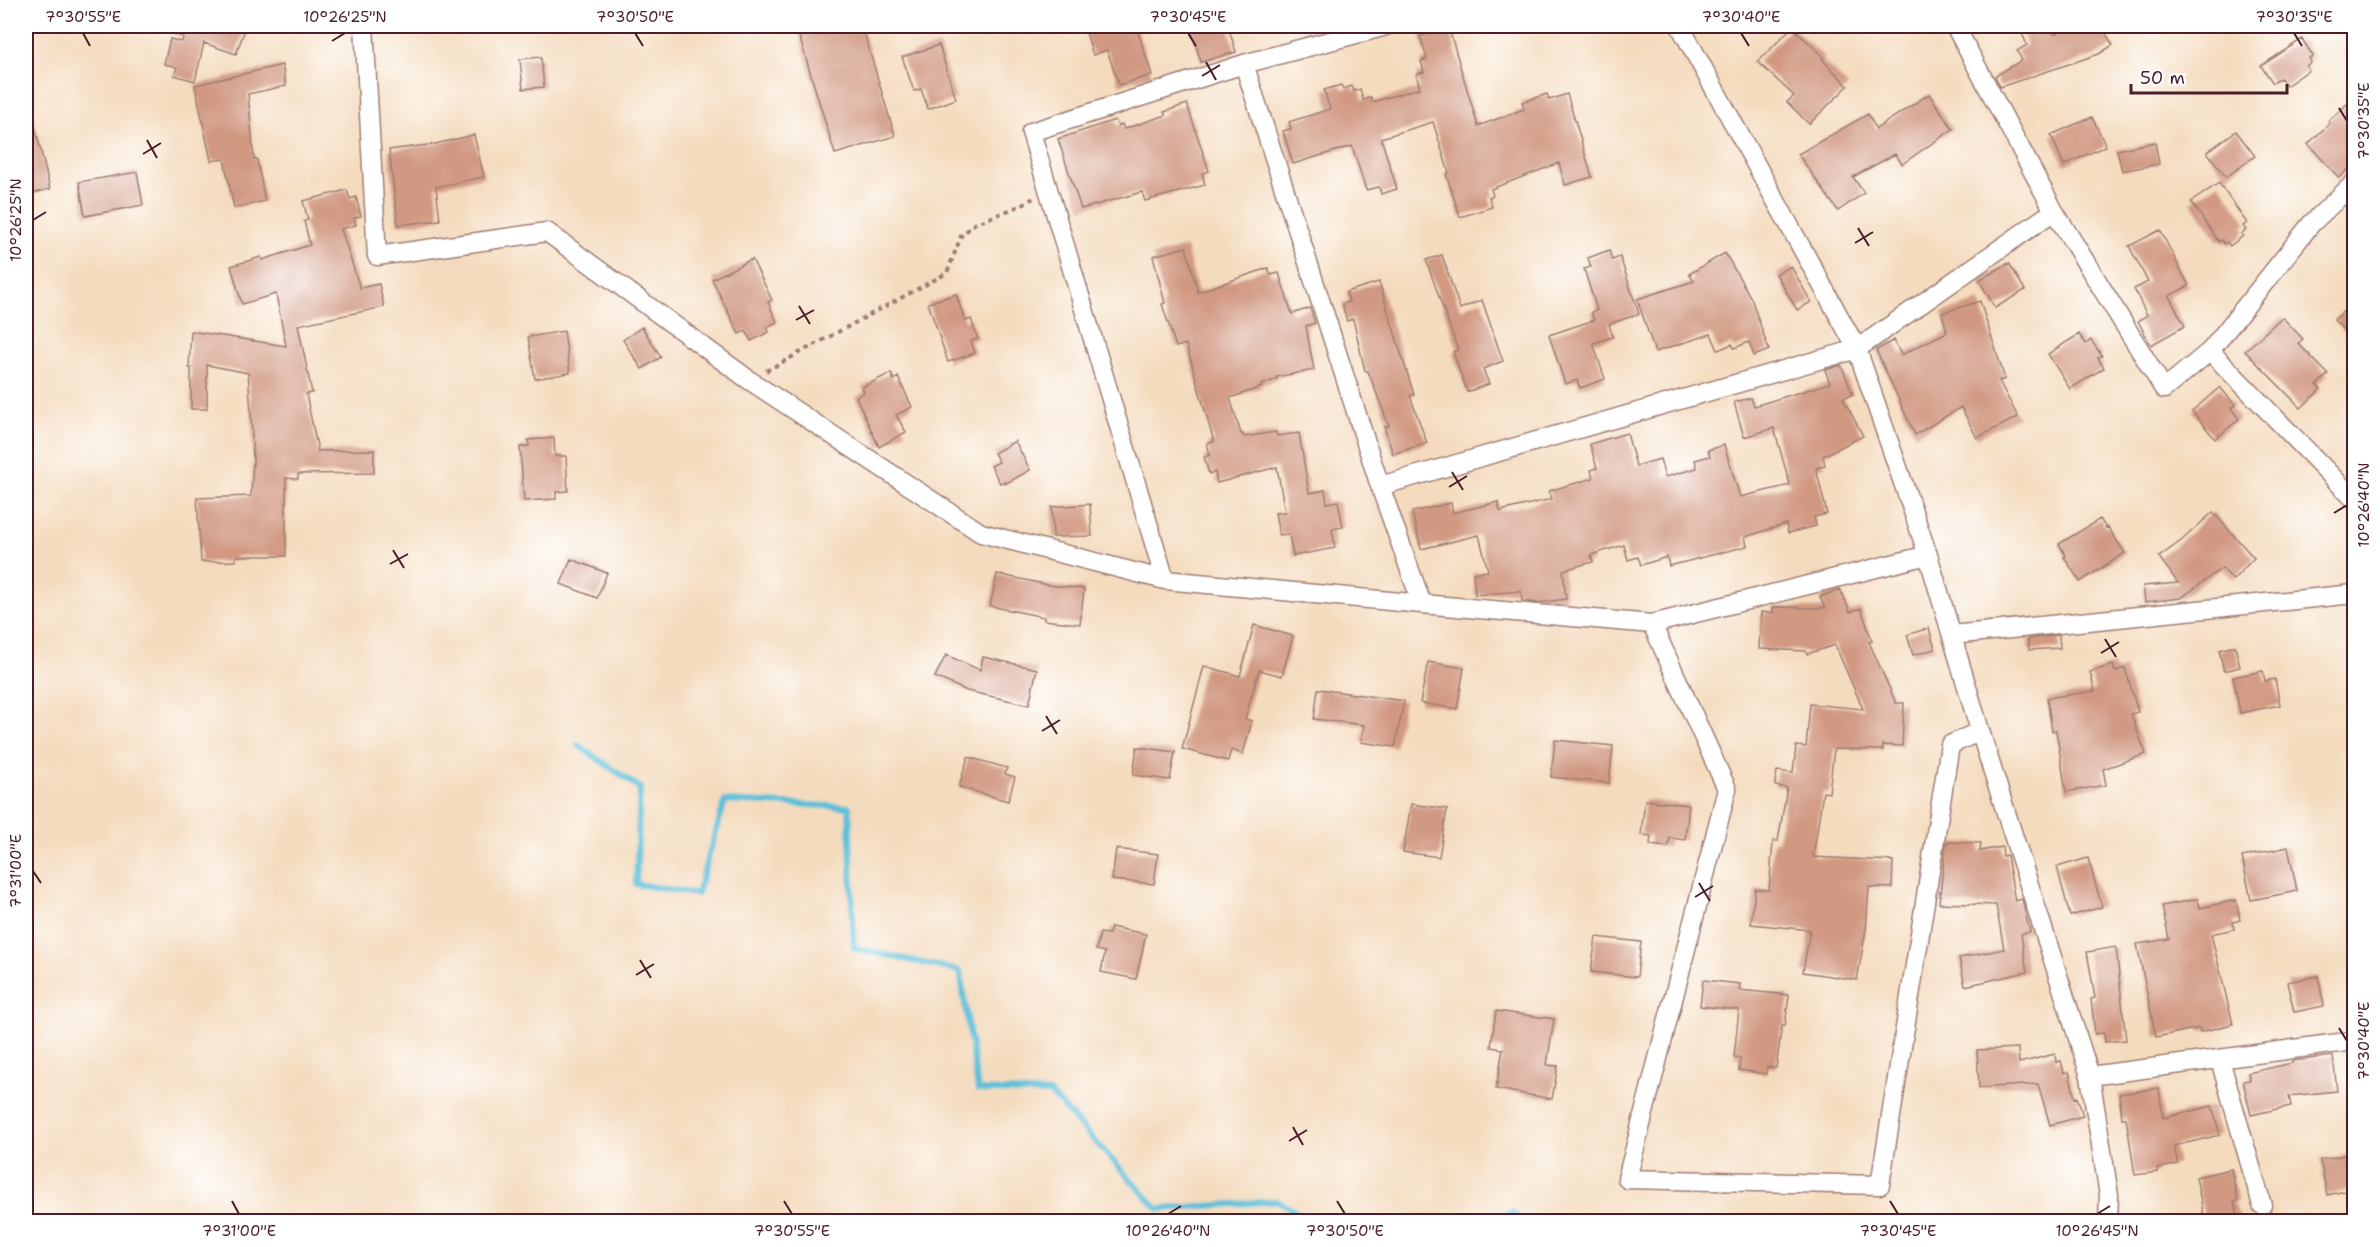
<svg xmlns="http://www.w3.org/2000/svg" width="2380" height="1247" font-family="'Shantell Sans',sans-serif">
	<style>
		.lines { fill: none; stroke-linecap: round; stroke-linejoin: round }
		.stream { stroke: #5bbfd9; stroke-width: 6 }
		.building { fill: #d19982 }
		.street-casing { stroke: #9f7d74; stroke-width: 21 }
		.path { stroke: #9f7d74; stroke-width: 4; stroke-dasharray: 4.5 4.5; stroke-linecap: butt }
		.street { stroke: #fff; stroke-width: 18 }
		.ticks { fill: none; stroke: #4a1f2b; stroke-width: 2 }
		.neatline { fill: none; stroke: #4a1f2b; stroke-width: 2 }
		.ticks-label { font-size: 15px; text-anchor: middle; fill: #4a1f2b }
	</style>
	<rect width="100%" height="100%" fill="#fff"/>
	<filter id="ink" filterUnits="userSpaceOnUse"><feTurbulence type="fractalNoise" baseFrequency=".0167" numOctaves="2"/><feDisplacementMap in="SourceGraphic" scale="12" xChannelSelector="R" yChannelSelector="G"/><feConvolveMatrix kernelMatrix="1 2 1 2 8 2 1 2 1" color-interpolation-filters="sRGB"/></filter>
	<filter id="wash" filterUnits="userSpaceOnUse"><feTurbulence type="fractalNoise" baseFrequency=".008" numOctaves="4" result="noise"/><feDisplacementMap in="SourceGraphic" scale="24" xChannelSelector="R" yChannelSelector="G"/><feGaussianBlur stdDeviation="1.35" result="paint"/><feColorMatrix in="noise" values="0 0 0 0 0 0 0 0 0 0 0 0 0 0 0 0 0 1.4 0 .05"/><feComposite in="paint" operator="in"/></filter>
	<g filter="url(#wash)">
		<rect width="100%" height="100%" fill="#f4dbbe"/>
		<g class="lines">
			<!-- stream -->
			<path class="stream" d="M578 745 640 788 636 884 697 894 725 801 849 807 854 948 960 971 978 1090 1050 1093 1158 1209 1277 1201 1313 1222
				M1490 1222 1512 1212 1522 1222"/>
		</g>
		<g id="blocks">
			<!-- building -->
			<path class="building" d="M160 26H246L236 54 204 43 195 81 174 75 177 67 164 64 170 39 182 42 183 37 160 29Z
				M796 26H862L895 136 835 154Z
				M1084 26H1136L1152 75 1119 85 1107 50 1093 55Z
				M1204 26H1228L1236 52 1201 62 1191 29Z
				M2019 26H2050L2054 34 2077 26H2101L2113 45 2099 54 2000 87 1995 76 2022 60 2017 51 2027 45Z
				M1792 27 1824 57 1822 59 1848 86 1809 124 1787 102 1794 96 1758 62Z
				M1449 29 1478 126 1524 109 1522 102 1547 94 1549 100 1567 94 1592 177 1565 185 1559 163 1491 189 1493 196 1489 197 1492 207 1460 217 1446 174 1449 173 1433 122 1381 138 1397 189 1381 194 1379 187 1366 190 1352 146 1293 164 1283 131 1291 129 1289 122 1330 109 1324 90 1341 85 1343 89 1352 86 1354 91 1360 89 1363 100 1371 97 1372 102 1420 88 1416 74 1424 72 1421 61 1427 59 1420 36Z
				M2302 39 2313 56 2309 58 2311 62 2306 66 2309 70 2286 86 2281 78 2273 83 2261 66Z
				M939 45 956 99 928 109 921 89 914 91 902 57Z
				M541 57 544 87 523 89 520 59Z
				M282 65 286 86 248 94 254 159H257L265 201 234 208 224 159 211 161 195 85Z
				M1929 94 1953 129 1902 164 1895 154 1853 177 1864 193 1838 211 1798 154 1868 114 1876 129Z
				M2355 97V163L2339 178 2308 144 2330 123 2328 121Z
				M1187 104 1209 171 1202 173 1205 185 1145 201 1142 192 1081 209 1058 139 1115 120 1118 126 1122 124 1124 129 1166 115 1164 112Z
				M32 114 50 189 26 195V115Z
				M2092 117 2106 146 2064 165 2051 135Z
				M2236 131 2255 156 2226 177 2207 152Z
				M474 135 484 177 436 187 440 220 398 225 389 150 435 144Z
				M2155 142 2159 164 2122 171 2117 150Z
				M137 172 143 205 85 216 79 182Z
				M2219 183 2247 223 2243 226 2246 230 2241 234 2243 236 2230 246 2227 242 2224 244 2222 240 2219 242 2191 202Z
				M347 190 350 199 356 197 361 216 354 218 356 225 341 229 360 288 379 284 384 307 298 325 312 393 306 394 318 451 374 450V473L298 474V479L286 478V556H236V561L201 562 197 498 251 496 253 461 251 413 248 373 207 365V409H191V368H189L191 331 286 346 276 294 242 304 231 266 261 257 262 260 310 245 304 221 308 220 303 201Z
				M2160 230 2189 286 2169 296 2185 326 2151 345 2138 321 2147 315 2134 289 2148 282 2129 246Z
				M1186 247 1198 292 1268 268 1271 275 1279 273 1292 314 1310 308 1315 323 1306 326 1314 370 1276 377 1277 379 1261 385 1262 387 1230 398 1241 434H1243L1244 437 1276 432 1277 436 1299 433 1309 493 1325 490 1327 503 1338 501 1343 527 1332 529 1335 548 1293 556 1289 534 1279 535 1275 513 1285 512 1277 467 1217 483 1215 472 1209 474 1204 457 1210 455 1207 443 1214 442 1186 344 1176 347 1162 304 1165 303 1153 256Z
				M1609 250 1612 260 1620 257 1639 314 1609 324 1613 337 1593 343 1605 379 1580 388 1577 380 1565 384 1549 335 1594 320 1591 312 1597 310 1584 269 1591 267 1588 258Z
				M1725 253 1751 298 1769 350 1754 356 1749 342 1734 348 1732 344 1718 350 1711 334 1655 352 1637 299 1694 281 1689 274Z
				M1442 255 1460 309 1482 300 1503 361 1483 369 1489 384 1467 392 1453 352 1458 350 1426 260Z
				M752 259 772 300 768 302 777 322 767 327 769 332 751 341 746 331 739 334 712 279Z
				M2009 263 2025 290 1995 308 1979 280Z
				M1791 266 1811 302 1797 310 1776 274Z
				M1379 282 1414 395 1410 396 1427 443 1393 454 1384 427 1389 426 1368 371H1365L1353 319 1347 321 1342 304 1349 302 1346 292Z
				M956 294 965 321 971 319 978 339 971 341 975 353 948 362 928 303Z
				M1980 301 2005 379 1999 381 2018 417 1977 438 1961 407 1915 435 1876 350 1894 340 1901 355 1947 332 1942 313Z
				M2355 301V341L2334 320Z
				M2282 317 2303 339 2298 343 2328 374 2317 385 2321 389 2301 408 2245 351Z
				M642 327 661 357 642 369 623 340Z
				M564 331 570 373 535 379 528 337Z
				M2079 334 2086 344 2091 340 2102 356 2098 358 2104 368 2070 389 2048 354Z
				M1841 365 1853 394 1843 398 1863 436 1823 456 1825 466 1816 468 1827 514 1814 517 1816 526 1788 533 1786 524 1745 537 1747 546 1669 566 1667 557 1641 565 1638 557 1628 560 1624 545 1591 555 1593 562 1563 570 1566 599 1537 603 1522 601 1521 591 1475 595 1473 573 1488 571 1479 535 1421 549 1412 512 1451 503 1453 513 1498 502 1500 511 1552 499 1549 491 1593 478 1591 470 1597 468 1590 444 1627 433 1636 466 1660 459 1665 477 1697 468 1695 460 1710 456 1708 450 1724 445 1740 497 1790 485 1774 428 1744 437 1734 402 1751 398 1754 406 1830 383 1825 370Z
				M891 373 894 380 898 377 912 407 896 415 906 432 879 447 856 397 864 392 862 387Z
				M2220 387 2235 405 2231 408 2239 419 2215 439 2192 411Z
				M554 438 555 456H566L568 491 556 492V499L524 501 520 447 529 446 528 440Z
				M1015 441 1030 470 1005 484 1004 481 1000 483 991 466 999 462 994 453Z
				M1090 504 1092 536 1053 537 1052 507Z
				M2213 512 2254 558 2233 580 2222 568 2181 598 2145 602 2143 586 2178 583 2159 557 2181 541Z
				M2100 519 2106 528 2108 527 2125 553 2080 582 2064 557 2066 556 2059 544Z
				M571 559 607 573 597 598 561 584Z
				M997 574 1048 585 1084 589 1080 624 1044 620V617L990 606Z
				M1840 589 1850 612 1861 608 1872 641 1869 642 1896 703H1904L1902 746 1883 745V750L1834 749 1829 793 1823 792 1813 857 1893 861 1892 888 1869 887 1866 929 1857 980 1803 972 1810 930 1751 924 1755 889 1769 890 1773 841H1778L1787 788 1775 786 1777 771 1793 773 1796 746 1806 747 1810 704 1863 709 1835 645 1807 654 1806 651 1759 649 1761 612 1773 613V607L1825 608 1820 597Z
				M1254 625 1293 636 1282 676 1259 670 1245 719 1252 721 1243 754 1231 750 1228 761 1182 749 1204 666 1240 676Z
				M1929 628 1935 649 1913 655 1907 635Z
				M2059 635 2060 648 2029 650 2028 639Z
				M2235 646 2240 667 2224 671 2219 650Z
				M946 655 980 670 983 657 1037 669 1029 705 967 691 935 677Z
				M1428 662 1464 668 1457 709 1420 703Z
				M2113 665 2115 671 2125 668 2138 712 2131 714 2146 754 2103 769 2106 785 2066 792 2056 730 2052 731 2047 698 2095 691 2090 672Z
				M2263 671 2265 681 2275 679 2280 705 2240 713 2233 677Z
				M1318 689 1404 701 1395 747 1361 742 1364 725 1314 719Z
				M1555 740 1613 746 1609 783 1551 777Z
				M1137 747 1175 752 1170 780 1133 775Z
				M968 757 1007 768 1005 774 1015 777 1008 801 959 787Z
				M1645 800 1689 805 1685 840 1670 838 1668 847 1650 845 1651 836 1641 835Z
				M1411 804 1447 809 1439 857 1403 852Z
				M1946 842 1981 843 1980 851 2002 847 2003 856 2007 855 2015 901 2022 899 2030 932 2021 934 2027 972 1965 986 1959 958 2004 949 1996 905 1939 903Z
				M2288 847 2297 891 2251 900 2242 857Z
				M1116 849 1158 854 1154 884 1112 880Z
				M2088 858 2102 907 2070 916 2057 867Z
				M2198 899 2200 908 2236 900 2240 920 2233 922 2234 929 2211 934 2233 1024 2200 1032 2199 1028 2156 1037 2137 944 2169 939 2162 906Z
				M1111 927 1146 934 1136 979 1101 972 1105 952 1096 950 1100 933 1109 934Z
				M1596 937 1641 942 1637 977 1591 972Z
				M2116 947 2126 1040 2105 1042 2104 1033 2095 1034 2091 999 2095 998 2087 952Z
				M2318 976 2324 1006 2294 1012 2287 982Z
				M1703 980 1740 984 1739 990 1789 995 1785 1026 1782 1025 1776 1068 1767 1067 1766 1074 1739 1070 1740 1058 1734 1057 1739 1010 1700 1006Z
				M1496 1011 1554 1019 1547 1065 1558 1066 1552 1099 1496 1089 1503 1049 1491 1047Z
				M2018 1048 2019 1063 2055 1054 2056 1062 2061 1061 2064 1073 2069 1072 2075 1098 2077 1097 2083 1116 2050 1125 2038 1084 1979 1088 1977 1050Z
				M2333 1056 2337 1091 2289 1096 2291 1106 2251 1115 2243 1081 2250 1080 2248 1073 2292 1063V1061Z
				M2159 1088 2163 1118 2212 1106 2220 1135 2174 1146 2178 1164 2157 1169 2158 1172 2135 1175 2126 1118H2122L2119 1094Z
				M2355 1153V1189L2327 1195 2320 1160Z
				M2231 1169 2238 1201 2234 1202 2240 1221H2205L2196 1177Z"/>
		</g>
	</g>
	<g filter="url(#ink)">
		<use href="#blocks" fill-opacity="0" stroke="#9f7d74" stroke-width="1.5"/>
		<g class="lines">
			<defs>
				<path id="street" d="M364 26 377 256 547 232 749 380 981 533 1165 580 1031 132 1244 64 1380 486 1422 604 1652 624 1727 789 1627 1179 1880 1185 1950 745 1980 731
					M1680 26 1857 349 1928 555 1980 731 2090 1076 2109 1195 2108 1222
					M1955 26 2054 211 2164 389 2210 351 2354 499
					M1244 64 1386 26
					M2210 351 2311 224 2354 183
					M1380 486 1857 349 2054 211
					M1165 580 1422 604
					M1652 624 1928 555
					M1952 635 2354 594
					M2220 1060 2262 1205
					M2090 1076 2354 1041"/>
			</defs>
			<!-- street casing -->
			<use href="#street" class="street-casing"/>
			<!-- path -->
			<path class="path" d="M766 371 947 273 961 236 974 224 1027 203 1033 198"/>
			<!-- street -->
			<use href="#street" class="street"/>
		</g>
	</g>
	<!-- ticks -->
	<path class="ticks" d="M83 33 90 46M635 33 643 46M1188 33 1196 46M1741 33 1749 46M2294 33 2302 46M332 41 345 33M1206 62 1216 80M1202 76 1220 65M2339 108 2347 121M147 140 157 158M143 154 161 143M33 220 46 212M1858 228 1869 246M1855 243 1873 232M799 306 810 324M796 320 814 310M1452 472 1463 490M1449 487 1467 476M2334 513 2347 505M393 550 404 568M390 564 408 554M2105 639 2116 657M2101 653 2119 642M1046 716 1057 734M1042 731 1060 720M33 871 41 883M1699 883 1710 901M1695 897 1713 886M640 960 651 978M636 975 654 964M2339 1028 2347 1041M1293 1127 1303 1145M1289 1141 1307 1130M232 1201 239 1214M784 1201 792 1214M1337 1201 1345 1214M1890 1201 1898 1214M1168 1214 1181 1206M2097 1214 2110 1206"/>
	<!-- margin -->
	<rect width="2380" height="1247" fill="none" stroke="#fff" stroke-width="66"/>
	<!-- scale -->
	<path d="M2131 84v9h156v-9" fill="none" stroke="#4a1f2b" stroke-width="3"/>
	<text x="2140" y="84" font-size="18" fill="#4a1f2b" stroke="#ffffff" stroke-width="4.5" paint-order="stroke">50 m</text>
	<rect x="33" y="33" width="2314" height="1181" class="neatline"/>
	<g class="ticks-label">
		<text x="83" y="22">7°30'55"E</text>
		<text x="345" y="22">10°26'25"N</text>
		<text x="635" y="22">7°30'50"E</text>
		<text x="1188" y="22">7°30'45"E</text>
		<text x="1741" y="22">7°30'40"E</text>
		<text x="2294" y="22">7°30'35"E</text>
		<text transform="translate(2364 121) rotate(-90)" y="5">7°30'35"E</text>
		<text transform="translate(16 220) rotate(-90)" y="5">10°26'25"N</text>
		<text transform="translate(2364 505) rotate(-90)" y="5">10°26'40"N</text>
		<text transform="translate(16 871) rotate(-90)" y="5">7°31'00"E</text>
		<text transform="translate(2364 1041) rotate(-90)" y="5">7°30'40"E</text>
		<text x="239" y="1236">7°31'00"E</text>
		<text x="792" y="1236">7°30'55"E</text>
		<text x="1168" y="1236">10°26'40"N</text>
		<text x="1345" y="1236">7°30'50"E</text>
		<text x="1898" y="1236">7°30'45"E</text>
		<text x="2097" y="1236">10°26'45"N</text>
	</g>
</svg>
